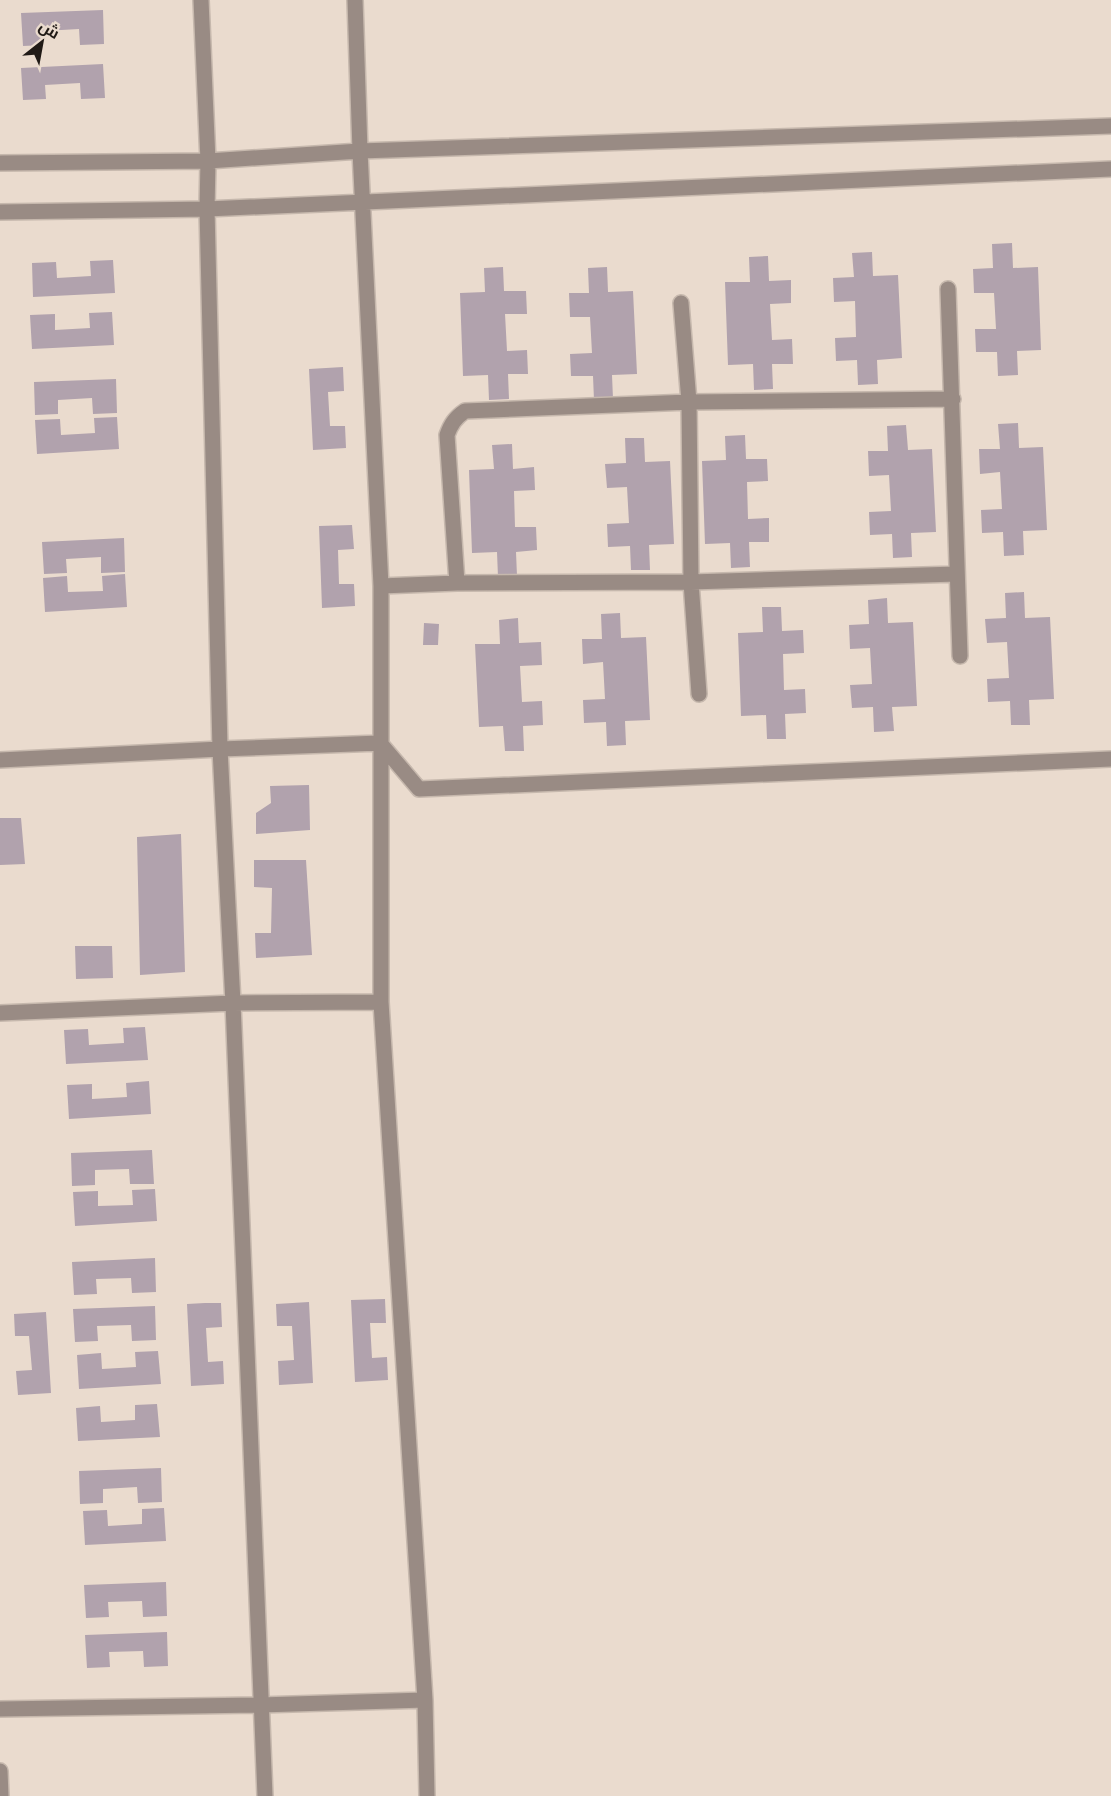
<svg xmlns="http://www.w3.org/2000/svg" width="1111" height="1796" font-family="'Titillium Web',Cairo,sans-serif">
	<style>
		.building { fill: #b1a2ad }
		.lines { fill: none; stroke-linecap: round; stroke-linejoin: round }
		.minor-casing { stroke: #c6b8ad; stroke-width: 18 }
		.minor { stroke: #998b84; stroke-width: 15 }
	</style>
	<rect width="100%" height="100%" fill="#eadbce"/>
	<!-- building -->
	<path class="building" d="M103 10 104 44 80 45 79 29 44 31 45 45 23 46 21 13Z
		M103 64 105 98 81 99 80 83 45 85 46 99 23 100 21 68Z
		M1012 243 1013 268 1038 267 1041 350 1017 351 1018 375 998 376 997 352H976L975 329H996L994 293H974L973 269 993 268 992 244Z
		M872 252 873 276 898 275 902 358 877 360 878 384 858 385 857 360 836 361 835 338 856 337 855 301 834 302 833 278 854 277 852 253Z
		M768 256 769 281 791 280V303L770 304 772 340 792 339 793 364H772L773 389 754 390 753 364 728 365 725 282H750L749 257Z
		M113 260 115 293 33 297 32 263 56 262 57 278 91 276 90 261Z
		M503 267 504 291H526L527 314H505L507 351 527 350 528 374H508L509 399 489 400 488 375 463 376 460 293 485 292 484 268Z
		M607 267 608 292 633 291 637 374 612 375 613 399 594 400 593 376H571L570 354 592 353 590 317H570L569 293H589L588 268Z
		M112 312 114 345 32 349 30 315 55 314V330L90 328 89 313Z
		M343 367 344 391 328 392 330 426H345L346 448 313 450 309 369Z
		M116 379 117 413 93 414 92 398 58 400V414L35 415 34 382Z
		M117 417 119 449 37 454 35 420 60 419 61 435 95 433 94 418Z
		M1018 423 1019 448 1043 447 1047 530 1023 531 1024 555 1004 556 1003 532 982 533 981 510 1002 509 1000 472 980 474 979 449H1000L998 424Z
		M906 425 908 450 932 449 936 532 911 533 912 557 893 558 892 534 870 535 869 512 891 511 889 475 869 476 868 451H888L887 426Z
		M745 435 746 459H767L768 481 747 482 748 519 769 518V542H749L750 567 731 568 730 543 705 544 702 461 726 460 725 436Z
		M625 438H644L645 462 670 461 674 544 649 545 650 570H631L630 546 608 547 607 524 629 523 627 487 607 488 605 464 626 463Z
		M512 444 513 469 534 467 535 490 514 491 515 527H536L537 550 516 552 517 576 498 577 497 552 472 553 469 470 494 469 492 445Z
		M352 525 354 549 338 550 339 584H354L355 606 322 608 319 526Z
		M124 538 125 572 101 573V557L66 559 67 573 44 574 42 542Z
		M125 574 127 607 45 612 43 578 67 576 68 592 103 591 102 576Z
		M1024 592 1025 618 1050 617 1054 699 1029 700 1030 725H1011L1010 701 988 702 987 679 1009 678 1007 642 987 643 985 619 1006 618 1005 593Z
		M887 598 888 623 913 622 917 706 892 707 894 731 874 732 873 707 852 708 850 685 872 684 870 648 850 649 849 625 869 624 868 600Z
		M762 607H781L782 631 803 630 804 653 783 654 784 690 805 689 806 713 785 714 786 739H767L766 715 741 716 738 633 763 632Z
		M620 613 621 638 646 637 650 720 625 721 626 745 607 746 606 722 584 723 583 700 605 699 603 662 583 664 582 639H602L601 614Z
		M518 618 519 643 541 642 542 665 520 666 522 702 542 701 543 725 523 726 524 751H505L503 726 479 727 475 644H500L499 620Z
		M424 623 439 624 438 645H423Z
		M309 785 310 830 256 834V813L271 803 270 786Z
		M0 818H21L25 864 0 865Z
		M181 834 185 972 140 975 137 837Z
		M254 860H306L312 955 256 958 255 933H271L272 888 254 887Z
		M75 946H112L113 978 76 979Z
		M145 1027 148 1060 66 1064 64 1030 88 1029 89 1045 124 1043 123 1028Z
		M149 1081 151 1114 69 1119 67 1085 92 1084V1099L127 1097 126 1083Z
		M152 1150 154 1184H130L129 1169 95 1170V1185L72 1186 71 1153Z
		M155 1189 157 1221 75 1226 73 1192 98 1191V1206L133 1205 132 1190Z
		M155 1258 156 1292 132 1293 131 1278 96 1279 97 1294 74 1295 72 1262Z
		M385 1299 386 1323H370L372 1358 387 1357 388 1380 355 1382 351 1300Z
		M309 1302 313 1383 279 1385 278 1361 294 1360 292 1326H277L276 1304Z
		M205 1303H221L222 1327 206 1328 208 1362 223 1361 224 1384 191 1386 187 1304Z
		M155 1306 156 1340 132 1341 131 1325 97 1326 98 1341 75 1342 73 1309Z
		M46 1312 51 1393 18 1395 16 1371 32 1370 29 1336H15L14 1314Z
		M158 1351 161 1384 79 1389 77 1355 101 1353 102 1369 136 1367 135 1352Z
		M157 1404 160 1437 78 1441 76 1408 100 1406 101 1422 135 1420V1405Z
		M161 1468 162 1502 138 1503 137 1487 103 1489V1503L80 1504 79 1471Z
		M164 1508 166 1541 85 1545 83 1511 107 1510 108 1526 142 1524V1509Z
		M166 1582 167 1616 143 1617 142 1601 108 1602 109 1617 86 1618 84 1585Z
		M167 1632 168 1666 144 1667 143 1651 109 1652 110 1667 87 1668 85 1635Z"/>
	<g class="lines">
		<defs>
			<path id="minor" d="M201 0 208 161 207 209 220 749 233 1003 265 1796
				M355 0 360 151 381 586V1002L425 1700 427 1796
				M0 163 208 161 360 151 1111 126
				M0 212 207 209 1111 169
				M948 289 960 656
				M681 303 689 402 691 582 699 694
				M457 583 447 435C451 424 455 418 465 411L689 402 953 399
				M381 586 457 583 691 582 957 574
				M0 760 220 749 380 743 419 789 1111 759
				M0 1013 233 1003 381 1002
				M0 1709 260 1705 425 1700
				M0 1771 1 1796"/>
		</defs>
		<!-- minor casing -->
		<use href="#minor" class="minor-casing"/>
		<!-- minor -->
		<use href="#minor" class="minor"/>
	</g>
	<!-- north arrow -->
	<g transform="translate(42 42) rotate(31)" stroke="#eadbce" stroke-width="4.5" paint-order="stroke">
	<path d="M0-4.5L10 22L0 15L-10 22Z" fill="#201a16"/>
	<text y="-9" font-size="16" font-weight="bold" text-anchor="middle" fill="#201a16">ش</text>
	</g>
</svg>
